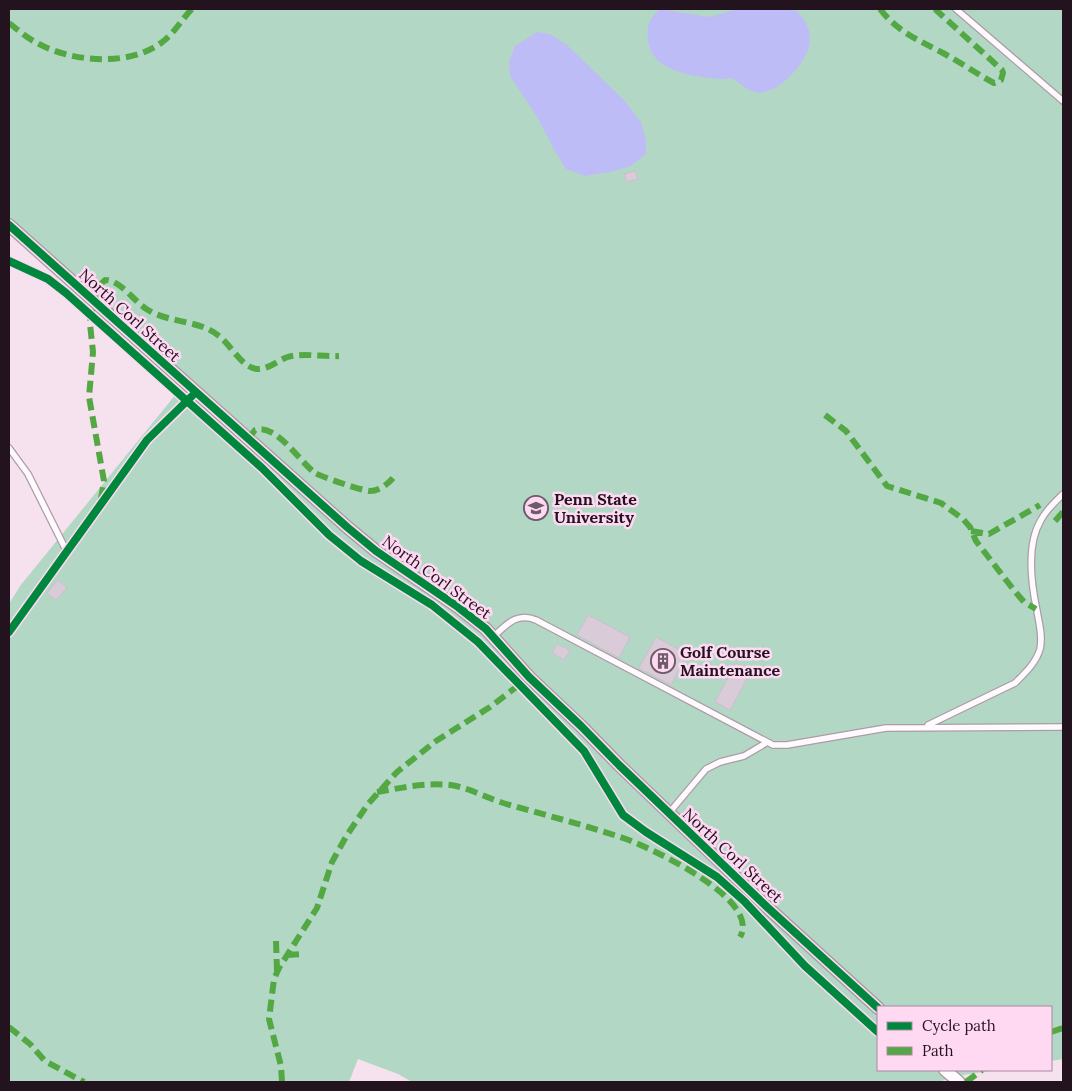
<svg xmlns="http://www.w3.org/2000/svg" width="1072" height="1091" font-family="Lora,serif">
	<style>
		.green { fill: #b2d8c5 }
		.water { fill: #bdbcf6 }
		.building { fill: #dacbd9; stroke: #cebecd }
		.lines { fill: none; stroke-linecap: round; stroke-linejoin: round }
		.service-casing { stroke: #ad9ba7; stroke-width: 8 }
		.minor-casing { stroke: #ad9ba7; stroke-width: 14 }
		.service { stroke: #fefafd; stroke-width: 5.5 }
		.minor { stroke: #fefafd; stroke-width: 11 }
		.quiet { stroke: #53a843; stroke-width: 6; stroke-dasharray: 12 6; stroke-linecap: butt }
		.cycleway-casing { stroke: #ffd8f2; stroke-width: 11 }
		.cycleway { stroke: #00873e; stroke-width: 8 }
		.labels { text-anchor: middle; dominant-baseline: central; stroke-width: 5; stroke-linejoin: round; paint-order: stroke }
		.street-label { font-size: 16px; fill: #23131e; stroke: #ffd8f2 }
		.poi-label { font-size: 16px; font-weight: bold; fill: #23131e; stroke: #ffd8f2; text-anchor: start }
	</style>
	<rect width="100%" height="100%" fill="#f6e1ef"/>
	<!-- green -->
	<path class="green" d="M9 9H1063V1059L1051 1061V1007H878V1070H996L957 1076 938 1082H412L398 1074 358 1059 349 1082H9V604L20 586 185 383 9 225Z"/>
	<!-- water -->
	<path class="water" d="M660 9 710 17 737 9H794C808 20 814 36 807 52 800 69 776 96 755 92 745 90 741 83 733 79 730 78 724 79 721 79 695 77 650 72 648 39 646 25 650 18 660 9Z
		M537 32 550 34 567 45 625 101 641 122 646 140V154L631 166 610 172 585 176 566 169 556 153 536 115 510 76 509 62 515 46Z"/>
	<!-- building -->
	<path class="building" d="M635 171 638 179 627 182 624 174Z
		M58 580 67 588 56 600 47 593Z
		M588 615 630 637 619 658 577 635Z
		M656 637 687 654 671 685 639 668Z
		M557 644 570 650 564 660 552 653Z
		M736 663 751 671 730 710 715 702Z"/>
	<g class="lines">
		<defs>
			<path id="service" d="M956 9 1063 101
				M9 448 28 474 66 550
				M493 637C507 624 517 612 536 620L773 745H787L886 728 1063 727
				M928 725 1015 683C1025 673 1036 663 1040 649 1043 637 1039 623 1037 611 1031 583 1026 545 1041 520 1046 510 1055 502 1063 494
				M669 813 706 769 720 762 744 756 766 743"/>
			<path id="minor" d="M9 225 347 527 376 551 458 607 486 629 529 677 581 726 619 765 767 907 878 1008
				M945 1070 959 1082"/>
		</defs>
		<!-- service casing -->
		<use href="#service" class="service-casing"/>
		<!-- minor casing -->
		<use href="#minor" class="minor-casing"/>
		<!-- service -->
		<use href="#service" class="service"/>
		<!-- minor -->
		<use href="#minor" class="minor"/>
		<!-- quiet -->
		<path class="quiet" d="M880 9C898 32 918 40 943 53 960 62 977 74 994 83L1001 80 1003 73 1002 70 935 9
			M9 23C18 30 27 38 37 43 71 62 128 67 161 43 174 34 181 20 192 9
			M825 415 846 431 887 486 941 503 963 519 970 527 976 541 1013 589 1024 602 1036 609
			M248 439 255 430C276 423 300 462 315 473 322 477 363 491 370 491 379 491 388 484 393 478
			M101 499 104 481 89 397 93 352 90 324 91 314 101 284 105 280C121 280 134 302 148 310 169 323 200 320 219 336 231 345 241 367 257 369 266 370 276 362 285 358 300 352 322 357 339 356
			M1055 521 1063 512
			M971 531 989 534 1040 505
			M377 792C401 788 431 781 456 786 474 790 491 800 510 805 549 816 588 826 626 839 653 849 762 900 740 937
			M276 941 277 971
			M287 955 302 954
			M9 1027 30 1044 45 1061 84 1082
			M1051 1032 1063 1028
			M282 1082 281 1066 269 1019 274 979 279 968 317 908 332 862 347 835 368 804 397 772 436 741 490 707 523 682
			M966 1082 982 1070"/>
		<defs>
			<path id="cycleway" d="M9 225 347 527 376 551 458 607 486 629 529 677 581 726 619 765 767 907 878 1008
				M9 261 48 279 66 293 262 468 329 535 361 561 432 605 478 642 584 751 623 815 646 832 717 877 744 901 805 966 878 1032
				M9 632 147 440 192 396"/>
		</defs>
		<!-- cycleway casing -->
		<use href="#cycleway" class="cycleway-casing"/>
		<!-- cycleway -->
		<use href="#cycleway" class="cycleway"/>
	</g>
	<!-- icons -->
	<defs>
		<symbol id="university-ring" viewBox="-11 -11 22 22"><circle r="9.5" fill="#ffd8f2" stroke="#6d5b67" stroke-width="1.5"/><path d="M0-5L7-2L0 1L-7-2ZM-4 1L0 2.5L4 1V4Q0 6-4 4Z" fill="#6d5b67"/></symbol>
		<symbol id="building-ring" viewBox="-11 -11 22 22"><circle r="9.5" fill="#ffd8f2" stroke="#6d5b67" stroke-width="1.5"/><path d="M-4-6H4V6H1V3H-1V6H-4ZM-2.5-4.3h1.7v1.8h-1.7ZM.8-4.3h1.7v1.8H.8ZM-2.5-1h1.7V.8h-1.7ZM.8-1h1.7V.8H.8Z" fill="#6d5b67"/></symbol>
	</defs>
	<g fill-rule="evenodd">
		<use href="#university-ring" x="522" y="494" width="28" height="28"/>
		<use href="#building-ring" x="649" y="647" width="28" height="28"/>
	</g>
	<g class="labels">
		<!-- street labels -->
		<g class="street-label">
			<text transform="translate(130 315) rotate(42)">North Corl Street</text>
			<text transform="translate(437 577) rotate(36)">North Corl Street</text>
			<text transform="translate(733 855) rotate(43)">North Corl Street</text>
		</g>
		<!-- poi labels -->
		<g class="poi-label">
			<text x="554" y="499">Penn State<tspan x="554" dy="18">University</tspan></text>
			<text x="680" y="652">Golf Course<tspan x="680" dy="18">Maintenance</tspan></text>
		</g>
	</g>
	<!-- border -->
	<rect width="1072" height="1091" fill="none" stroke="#23131e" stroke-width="20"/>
	<!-- legend -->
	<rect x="877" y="1006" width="175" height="65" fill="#ffd8f2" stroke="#a7899d"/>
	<rect x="887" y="1022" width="25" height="8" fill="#00873e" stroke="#a7899d"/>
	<text x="922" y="1031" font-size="15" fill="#23131e">Cycle path</text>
	<rect x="887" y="1047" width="25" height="8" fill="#53a843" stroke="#a7899d"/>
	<text x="922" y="1056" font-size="15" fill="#23131e">Path</text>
</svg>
